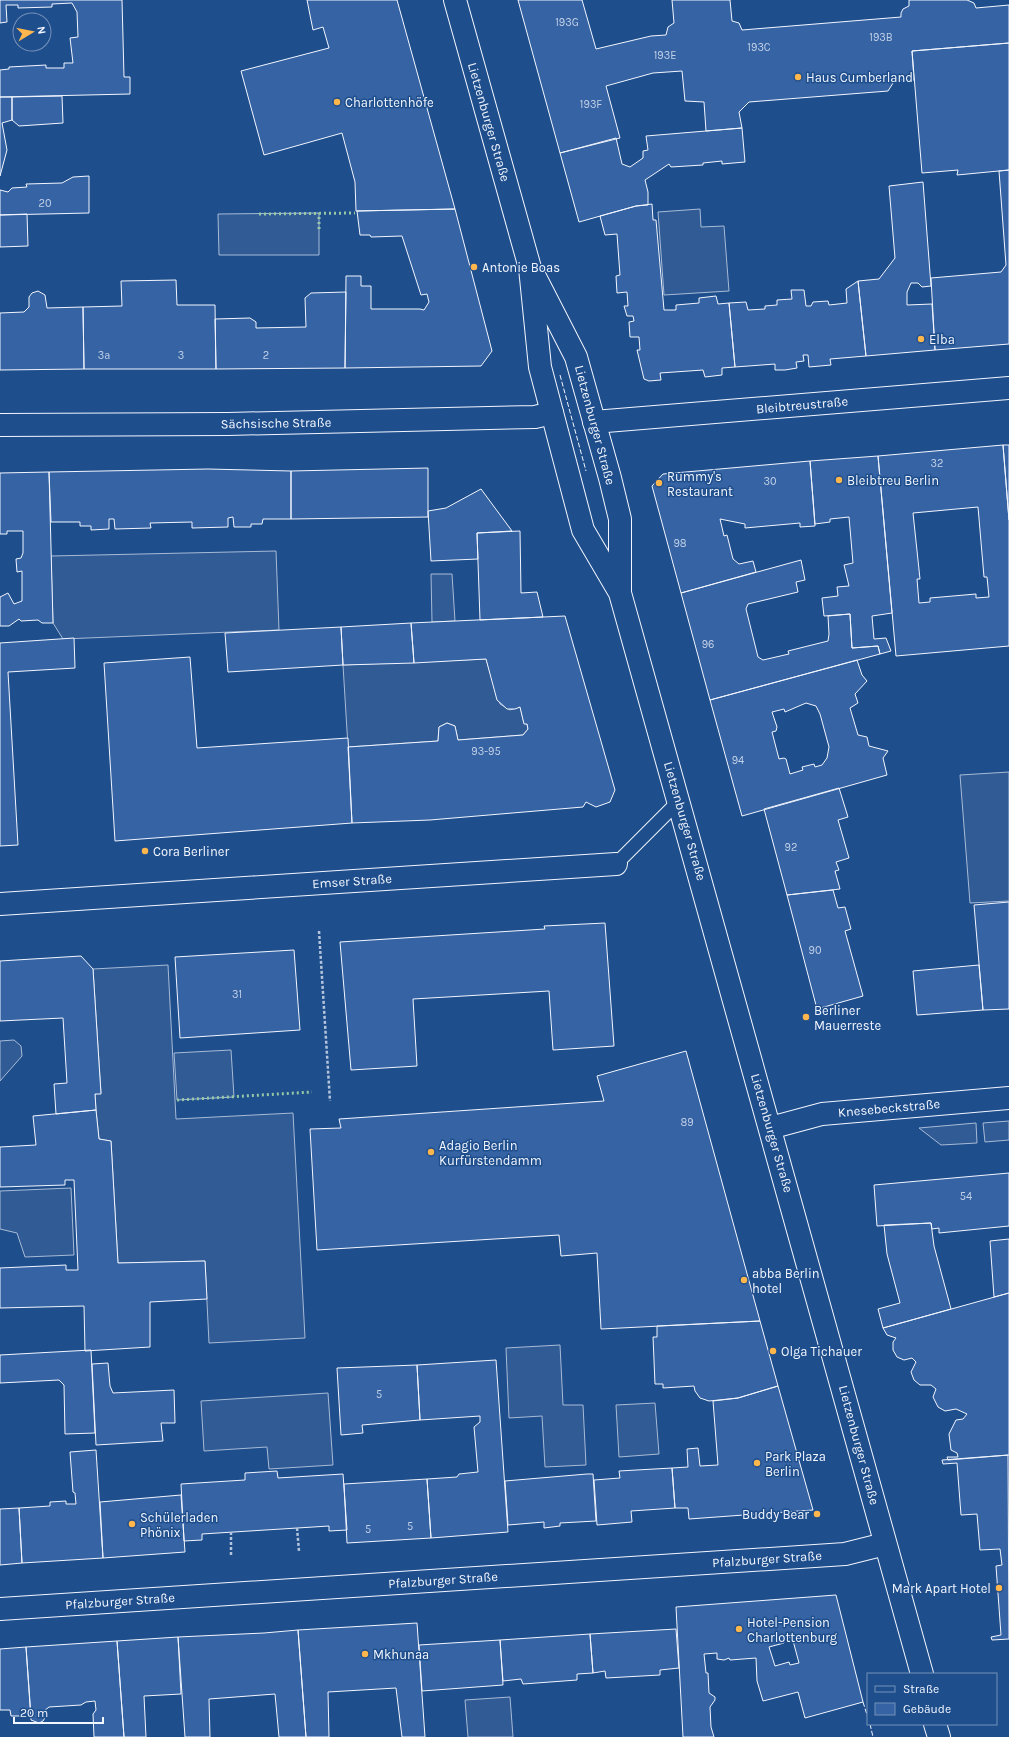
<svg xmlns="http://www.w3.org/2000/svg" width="1009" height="1737" font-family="Karla,sans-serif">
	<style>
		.built { fill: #305b95; stroke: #a8bbd7 }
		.building { fill: #3563a3; stroke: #f2f6ff; fill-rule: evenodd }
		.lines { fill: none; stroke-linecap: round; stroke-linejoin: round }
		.service-casing { stroke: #f2f6ff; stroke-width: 15 }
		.minor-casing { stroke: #f2f6ff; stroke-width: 24 }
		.secondary-casing { stroke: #f2f6ff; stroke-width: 24 }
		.path { stroke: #b3c4dc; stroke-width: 2.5; stroke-dasharray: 3 2; stroke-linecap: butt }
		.service { stroke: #1f4e8c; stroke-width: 13 }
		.minor { stroke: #1f4e8c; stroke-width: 22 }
		.secondary { stroke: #1f4e8c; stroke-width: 22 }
		.hedge { stroke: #97c8a6; stroke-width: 3; stroke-dasharray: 2 3; stroke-linecap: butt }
		.fence { stroke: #f2f6ff; stroke-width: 1; stroke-dasharray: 5 2; stroke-linecap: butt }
		.poi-dot { fill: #ffb74d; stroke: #1f4e8c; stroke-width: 1.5 }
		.labels { text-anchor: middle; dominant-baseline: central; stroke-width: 3; stroke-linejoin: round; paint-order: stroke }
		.number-label { font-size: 11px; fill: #c3d1e8 }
		.poi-label { font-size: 13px; fill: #f2f6ff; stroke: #1f4e8c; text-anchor: start }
		.street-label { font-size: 13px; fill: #f2f6ff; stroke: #1f4e8c }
	</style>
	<rect width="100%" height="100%" fill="#1f4e8c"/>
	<!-- built -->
	<path class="built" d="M700 209 701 227 724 226 729 291 664 295 658 212Z
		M319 213V255H219L218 214Z
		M276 551 279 630 63 639 53 623 51 556Z
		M431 574H452L455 621 432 622Z
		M486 659 500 704 510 710 520 707 524 723 527 724 528 729 523 735 458 740 455 726 447 723 439 727 438 741 348 747 343 665Z
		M1009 772V901L970 903 960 775Z
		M168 965 176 1119 293 1113 305 1338 209 1343 205 1261 118 1263 111 1141 99 1139 96 1110 95 1094 101 1093 93 969Z
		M14 1040 21 1046 22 1056 0 1081V1041Z
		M231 1050 234 1097 177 1100 174 1053Z
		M1009 1121V1140L985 1142 983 1123Z
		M976 1123 977 1143 941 1145 919 1128Z
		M71 1188 74 1255 25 1257 17 1233 0 1229V1191Z
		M560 1345 563 1405H583L586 1465 545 1467 542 1416 509 1418 506 1348Z
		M328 1393 333 1465 269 1469 267 1447 204 1451 201 1401Z
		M655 1403 659 1454 619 1457 616 1405Z
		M510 1697 513 1737H468L465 1700Z"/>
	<!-- building -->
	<path class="building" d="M0 0H122L124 77H130V94L0 97V70L9 69V67L46 65V68H64V63H73L70 38 78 37 77 12 72 3 52 4V7L18 8V5H6L7 22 0 23Z
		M307 0H397L455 209 356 211 355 182 342 133 264 155 241 71 329 48 323 27 313 30Z
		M518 0H582L596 49 651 36 666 35 668 27 674 23 672 0H730L732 21 739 23 742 30 901 17V13L903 9 909 6V0H967L974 3 976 8 1009 5V43L912 51 914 80H895L888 91 749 102 739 112 742 128 706 131 704 102 685 101 682 71 653 73 606 86 620 138 560 153Z
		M1009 43V170L957 175 958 170 922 173 912 51Z
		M62 96 63 123 19 126 12 120V97Z
		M0 97H12V120L2 123 7 150 0 176Z
		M742 128 745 162 722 164V161L703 163V165L671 167 669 164 645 180 648 192V205L636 206 579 222 560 153 616 138 622 164 630 167 643 158V151L648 150 646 136Z
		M1009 170V344L935 350 931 278 1001 272 1006 265 999 171Z
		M89 176V213L0 215V190L8 192 12 188 27 187 26 184 62 183 73 177Z
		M923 182 931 286 922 287 918 283H911L907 292V305L932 304 935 350 866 356 858 281 879 279 895 258 889 186Z
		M652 204 653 220H656L664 310H676V305L699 303V298L716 296 718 304 729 303 735 367 722 368V375L705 377 703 370 660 373 661 380 649 381 644 379 637 350H640L639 337H630L629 322 634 321 633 316H627L624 306H628L627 292 617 293 616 276 620 275 617 234 605 235 600 216 636 206Z
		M455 209 492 351 481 366 345 368 346 276H361V286H371V309H420L424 310 429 302 427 294 421 295 402 236 371 237 370 235H360L357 211Z
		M27 214 28 246 0 247V215Z
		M176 280 177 305H215L216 369H84L83 307 122 306 121 281Z
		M858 281 866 356 830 359 831 365 809 367 808 355H803L804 361 796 362 797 368 785 370H775V364L735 367 729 303 746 302 748 310 765 309V306L777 305V300L792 299 791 290H804L806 306H811L813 302 828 301 829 305 847 303 846 289Z
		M38 291 45 295 47 308 83 307 84 369 0 370V313L24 312 29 307V297L32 293Z
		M346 292 345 368 216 369 215 319 250 318 256 322V328L306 327 305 298 311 293Z
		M1003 445 1009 520V646L896 656 878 456ZM978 507 984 577H987L989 597 976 598V594L930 598V602L919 603 917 579H920L913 513Z
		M1003 445H1009V520Z
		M878 456 892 613 872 616 874 639 886 638 891 651 880 654 878 646 852 648 850 614 824 616 822 598 838 596 837 587 849 586 844 565 853 563 849 517 830 519V522L815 524 810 461Z
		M810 461 815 526 800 527V523L745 528V524L720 519 724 536 727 535 733 559 739 564 753 561 756 572 681 593 652 486 663 474Z
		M428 468V517L291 519V471Z
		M208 469 291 471V519H263L262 524H251V527H234L233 517 228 518V527L192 528V522L150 523 151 528 115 529 114 519H109V529L91 530V526H80V522H51L49 472Z
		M49 472 53 623H42L38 620 21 621 19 619 9 626H0V597L8 593 14 604 22 601V571L17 572 16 559 21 558 23 553V531H7V534H0V473Z
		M481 489 512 531 477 533 478 559 431 561 428 511 446 508Z
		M520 531 521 593 537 592 543 617 480 620 477 533Z
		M801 560 805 580 796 582 798 592 748 604 746 609 758 657 763 660 789 654 788 651 828 641 829 634 828 616 850 614 852 648 878 646 880 654 710 700 681 593Z
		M565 616 615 790 610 802 596 807 586 802 583 807 430 820 352 823 348 747 438 741 439 727 447 723 455 726 458 740 523 735 528 729 527 724H524L520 707 515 709H507L497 700 486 659 414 663 411 623Z
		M411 623 414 663 343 665 341 627Z
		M341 627 343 665 228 672 225 633Z
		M74 638 75 668 8 672 18 845 0 846V643Z
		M190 657 197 748 348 738 352 823 115 841 104 663Z
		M857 660 862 675 867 681 855 694 858 703 850 708 858 735 867 737 869 746 888 751 883 758 887 775 742 816 710 700ZM806 703 816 706 820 714 829 747 827 758 822 765 815 767 814 764 802 767 803 770 790 774 786 759 784 758 779 759 772 732 776 731 777 727 772 712 784 709 785 712Z
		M839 788 848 817 838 820 849 858 836 862 839 870 835 871 840 889 787 895 764 809Z
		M833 890 838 908 845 907 851 929 845 931 863 996 817 1009 787 895Z
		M1009 902V1009L983 1010 974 905Z
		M605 923 614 1046 553 1050 549 991 413 999 417 1066 351 1070 340 942 545 929 544 926Z
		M294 950 300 1030 180 1038 175 957Z
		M81 956 93 969 101 1094H95L96 1110 56 1114 54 1084 67 1083 63 1018 0 1021V961Z
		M979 965 983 1010 917 1015 913 971Z
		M686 1051 760 1321 601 1329 597 1253 561 1256 559 1235 317 1250 310 1129 341 1128 339 1119 604 1101 597 1076Z
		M96 1110 99 1139 111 1141 118 1263 205 1261 207 1299 150 1302V1347L85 1351 84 1306 0 1308V1268L66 1265V1270H78L74 1180H65V1185L0 1187V1147L36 1145 33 1116Z
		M1009 1173V1226L939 1233V1228L932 1229 931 1223 877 1226 874 1185Z
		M931 1223 934 1246 951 1309 883 1328 878 1309 900 1303 887 1254 884 1225Z
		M1009 1239V1293L994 1297 990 1241Z
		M1009 1293V1455L948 1460 947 1457H958L957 1453 951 1450 949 1434 956 1420 963 1419 967 1414 956 1409 945 1411 938 1407 933 1397 936 1389 931 1385H920L914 1380 911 1372 916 1362 912 1358 904 1360 897 1357 893 1350V1342L896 1338 887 1335 883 1328Z
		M760 1321 778 1386 738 1398 709 1401 700 1398 695 1391 694 1386 663 1388V1384H655L653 1337H657V1326Z
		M91 1350 95 1433 65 1434 64 1385 59 1380 0 1383V1355Z
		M496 1360 508 1532 431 1538 427 1479 457 1477 459 1474 478 1472 474 1427 480 1422V1416L420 1420 417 1365Z
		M108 1363 110 1386 113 1393 174 1390 175 1423H161L163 1441 96 1445 92 1364Z
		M417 1365 420 1420 362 1425 363 1433 341 1435 337 1368Z
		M778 1386 813 1510 689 1519 688 1508H675L672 1468 688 1467 687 1449 698 1448 700 1466 718 1465 713 1401 738 1398Z
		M96 1450 103 1558 22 1563 19 1508 50 1506V1502L66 1501V1504H76L75 1493 73 1492 70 1452Z
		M1008 1455 1009 1639 992 1640 991 1637 1001 1635 996 1566 1002 1565 1000 1549 980 1550 977 1514 961 1515 957 1463 943 1464 942 1460Z
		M672 1468 675 1508 631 1511 632 1522 597 1525 594 1480 620 1478 619 1471Z
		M277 1471 278 1478 343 1474 347 1530 329 1531V1526L202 1534V1540L184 1541 181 1484 245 1480V1473Z
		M587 1474H593L596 1521 560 1523V1526L544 1528V1522L508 1525 505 1481Z
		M427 1479 431 1538 347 1543 344 1484Z
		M181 1495 185 1552 103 1558 100 1502Z
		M19 1508 22 1563 0 1565V1509Z
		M836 1595 863 1702 805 1718 798 1692 763 1701 757 1681 756 1658 730 1660 729 1658 724 1660 717 1659V1653L704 1654 706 1673H708L709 1693 715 1697V1700L710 1707 711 1727 714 1737H683L676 1607ZM792 1637 799 1663 790 1665 789 1662 775 1666 769 1647 784 1643 783 1639Z
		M417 1623 425 1737H402L396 1688 328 1692 329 1737H306L298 1630Z
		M676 1629 679 1668 660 1670V1675L606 1678 605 1671 593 1673 590 1634Z
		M298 1630 306 1737H279L275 1694 209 1699 210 1737H185L178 1637 264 1633Z
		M590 1634 593 1673 577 1674V1680L523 1684 521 1679 503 1681 500 1640Z
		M178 1637 181 1694 144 1696 146 1737H124L117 1641Z
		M500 1640 503 1685 422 1691 419 1645Z
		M117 1641 124 1737H94L93 1714 96 1710 95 1701 86 1702 81 1705 49 1707 44 1711 46 1716 43 1721 39 1723 31 1720 26 1647Z
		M26 1647 31 1716H11L10 1710H0V1649Z"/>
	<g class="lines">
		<defs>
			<path id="service" d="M616 864 679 801"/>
			<path id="minor" d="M594 422 1009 388
				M0 425 228 424 535 417 552 413
				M0 904 616 864
				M770 1128 822 1114 1009 1098
				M0 1609 845 1554 885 1544"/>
			<path id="secondary" d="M455 0 530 268 540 367 583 530 620 593 922 1674
				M535 277 576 357 610 478 620 519V591
				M935 1724 939 1737"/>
		</defs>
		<!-- service casing -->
		<use href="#service" class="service-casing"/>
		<!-- minor casing -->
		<use href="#minor" class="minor-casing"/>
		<!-- secondary casing -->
		<use href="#secondary" class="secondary-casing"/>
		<!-- path -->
		<path class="path" d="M319 931 330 1101
			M297 1528 299 1551
			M231 1532V1556"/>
		<!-- service -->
		<use href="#service" class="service"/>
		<!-- minor -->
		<use href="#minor" class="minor"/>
		<!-- secondary -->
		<use href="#secondary" class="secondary"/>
		<!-- hedge -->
		<path class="hedge" d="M259 214 355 213
			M319 229V213
			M177 1100 312 1092"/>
		<!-- fence -->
		<path class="fence" d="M560 375 586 471
			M863 1702 868 1718
			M870 1724 873 1737"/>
	</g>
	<!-- markers -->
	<g class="poi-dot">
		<circle cx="798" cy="77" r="4"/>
		<circle cx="337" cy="102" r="4"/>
		<circle cx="474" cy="267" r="4"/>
		<circle cx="921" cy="339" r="4"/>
		<circle cx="839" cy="480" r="4"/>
		<circle cx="659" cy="483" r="4"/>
		<circle cx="145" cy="851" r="4"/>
		<circle cx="806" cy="1017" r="4"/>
		<circle cx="431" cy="1152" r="4"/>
		<circle cx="744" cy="1280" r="4"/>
		<circle cx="773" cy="1351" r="4"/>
		<circle cx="757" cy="1463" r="4"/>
		<circle cx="817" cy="1514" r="4"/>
		<circle cx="132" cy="1524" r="4"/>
		<circle cx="999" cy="1588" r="4"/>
		<circle cx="739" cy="1629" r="4"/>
		<circle cx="365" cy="1654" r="4"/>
	</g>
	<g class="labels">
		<!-- number labels -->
		<g class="number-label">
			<text x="567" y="22">193G</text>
			<text x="881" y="37">193B</text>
			<text x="759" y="47">193C</text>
			<text x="665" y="55">193E</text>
			<text x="591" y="104">193F</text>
			<text x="45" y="203">20</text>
			<text x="104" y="355">3a</text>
			<text x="181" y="355">3</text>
			<text x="266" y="355">2</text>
			<text x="937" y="463">32</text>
			<text x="770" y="481">30</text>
			<text x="680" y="543">98</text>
			<text x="708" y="644">96</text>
			<text x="486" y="751">93-95</text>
			<text x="738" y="760">94</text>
			<text x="791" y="847">92</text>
			<text x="815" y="950">90</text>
			<text x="237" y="994">31</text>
			<text x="687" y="1122">89</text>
			<text x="966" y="1196">54</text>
			<text x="379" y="1394">5</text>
			<text x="410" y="1526">5</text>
			<text x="368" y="1529">5</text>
		</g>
		<!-- poi labels -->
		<g class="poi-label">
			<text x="806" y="77">Haus Cumberland</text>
			<text x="345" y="102">Charlottenhöfe</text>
			<text x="482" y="267">Antonie Boas</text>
			<text x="929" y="339">Elba</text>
			<text x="667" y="476">Rummy's<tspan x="667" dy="15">Restaurant</tspan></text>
			<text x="847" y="480">Bleibtreu Berlin</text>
			<text x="153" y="851">Cora Berliner</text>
			<text x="814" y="1010">Berliner<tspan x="814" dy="15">Mauerreste</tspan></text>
			<text x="439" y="1145">Adagio Berlin<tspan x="439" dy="15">Kurfürstendamm</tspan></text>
			<text x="752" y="1273">abba Berlin<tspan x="752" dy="15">hotel</tspan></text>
			<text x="781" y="1351">Olga Tichauer</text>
			<text x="765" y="1456">Park Plaza<tspan x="765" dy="15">Berlin</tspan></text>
			<text x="809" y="1514" text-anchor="end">Buddy Bear</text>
			<text x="140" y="1517">Schülerladen<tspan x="140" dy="15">Phönix</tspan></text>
			<text x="991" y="1588" text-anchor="end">Mark Apart Hotel</text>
			<text x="747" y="1622">Hotel-Pension<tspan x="747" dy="15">Charlottenburg</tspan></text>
			<text x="373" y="1654">Mkhunaa</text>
		</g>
		<!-- street labels -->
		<g class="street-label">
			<text transform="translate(489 122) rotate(74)">Lietzenburger Straße</text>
			<text transform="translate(802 405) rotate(-5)">Bleibtreustraße</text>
			<text transform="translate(276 423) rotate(-1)">Sächsische Straße</text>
			<text transform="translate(595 425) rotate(75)">Lietzenburger Straße</text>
			<text transform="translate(685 821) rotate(74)">Lietzenburger Straße</text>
			<text transform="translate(352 881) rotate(-4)">Emser Straße</text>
			<text transform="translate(889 1108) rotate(-5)">Knesebeckstraße</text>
			<text transform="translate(772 1133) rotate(74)">Lietzenburger Straße</text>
			<text transform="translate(859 1445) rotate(75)">Lietzenburger Straße</text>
			<text transform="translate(767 1559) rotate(-4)">Pfalzburger Straße</text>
			<text transform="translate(443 1580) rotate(-4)">Pfalzburger Straße</text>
			<text transform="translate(120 1601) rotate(-4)">Pfalzburger Straße</text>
		</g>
	</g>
	<!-- legend -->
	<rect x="867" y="1673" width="130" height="52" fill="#1f4e8c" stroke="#7391ba"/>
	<rect x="875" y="1686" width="20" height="6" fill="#1f4e8c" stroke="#7391ba"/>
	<text x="903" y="1693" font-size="12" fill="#f2f6ff">Straße</text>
	<rect x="875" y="1703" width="20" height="12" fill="#3563a3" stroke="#7391ba"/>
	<text x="903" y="1713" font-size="12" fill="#f2f6ff">Gebäude</text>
	<!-- north arrow -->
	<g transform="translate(32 32) rotate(80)"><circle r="19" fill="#1f4e8c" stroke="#7391ba"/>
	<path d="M0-3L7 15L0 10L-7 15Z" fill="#ffb74d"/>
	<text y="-6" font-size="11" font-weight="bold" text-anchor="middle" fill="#f2f6ff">N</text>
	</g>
	<!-- scale -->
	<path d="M14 1717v6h89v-6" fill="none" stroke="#f2f6ff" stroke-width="2"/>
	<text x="20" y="1717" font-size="12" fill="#f2f6ff" stroke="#1f4e8c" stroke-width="3" paint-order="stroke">20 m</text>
</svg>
